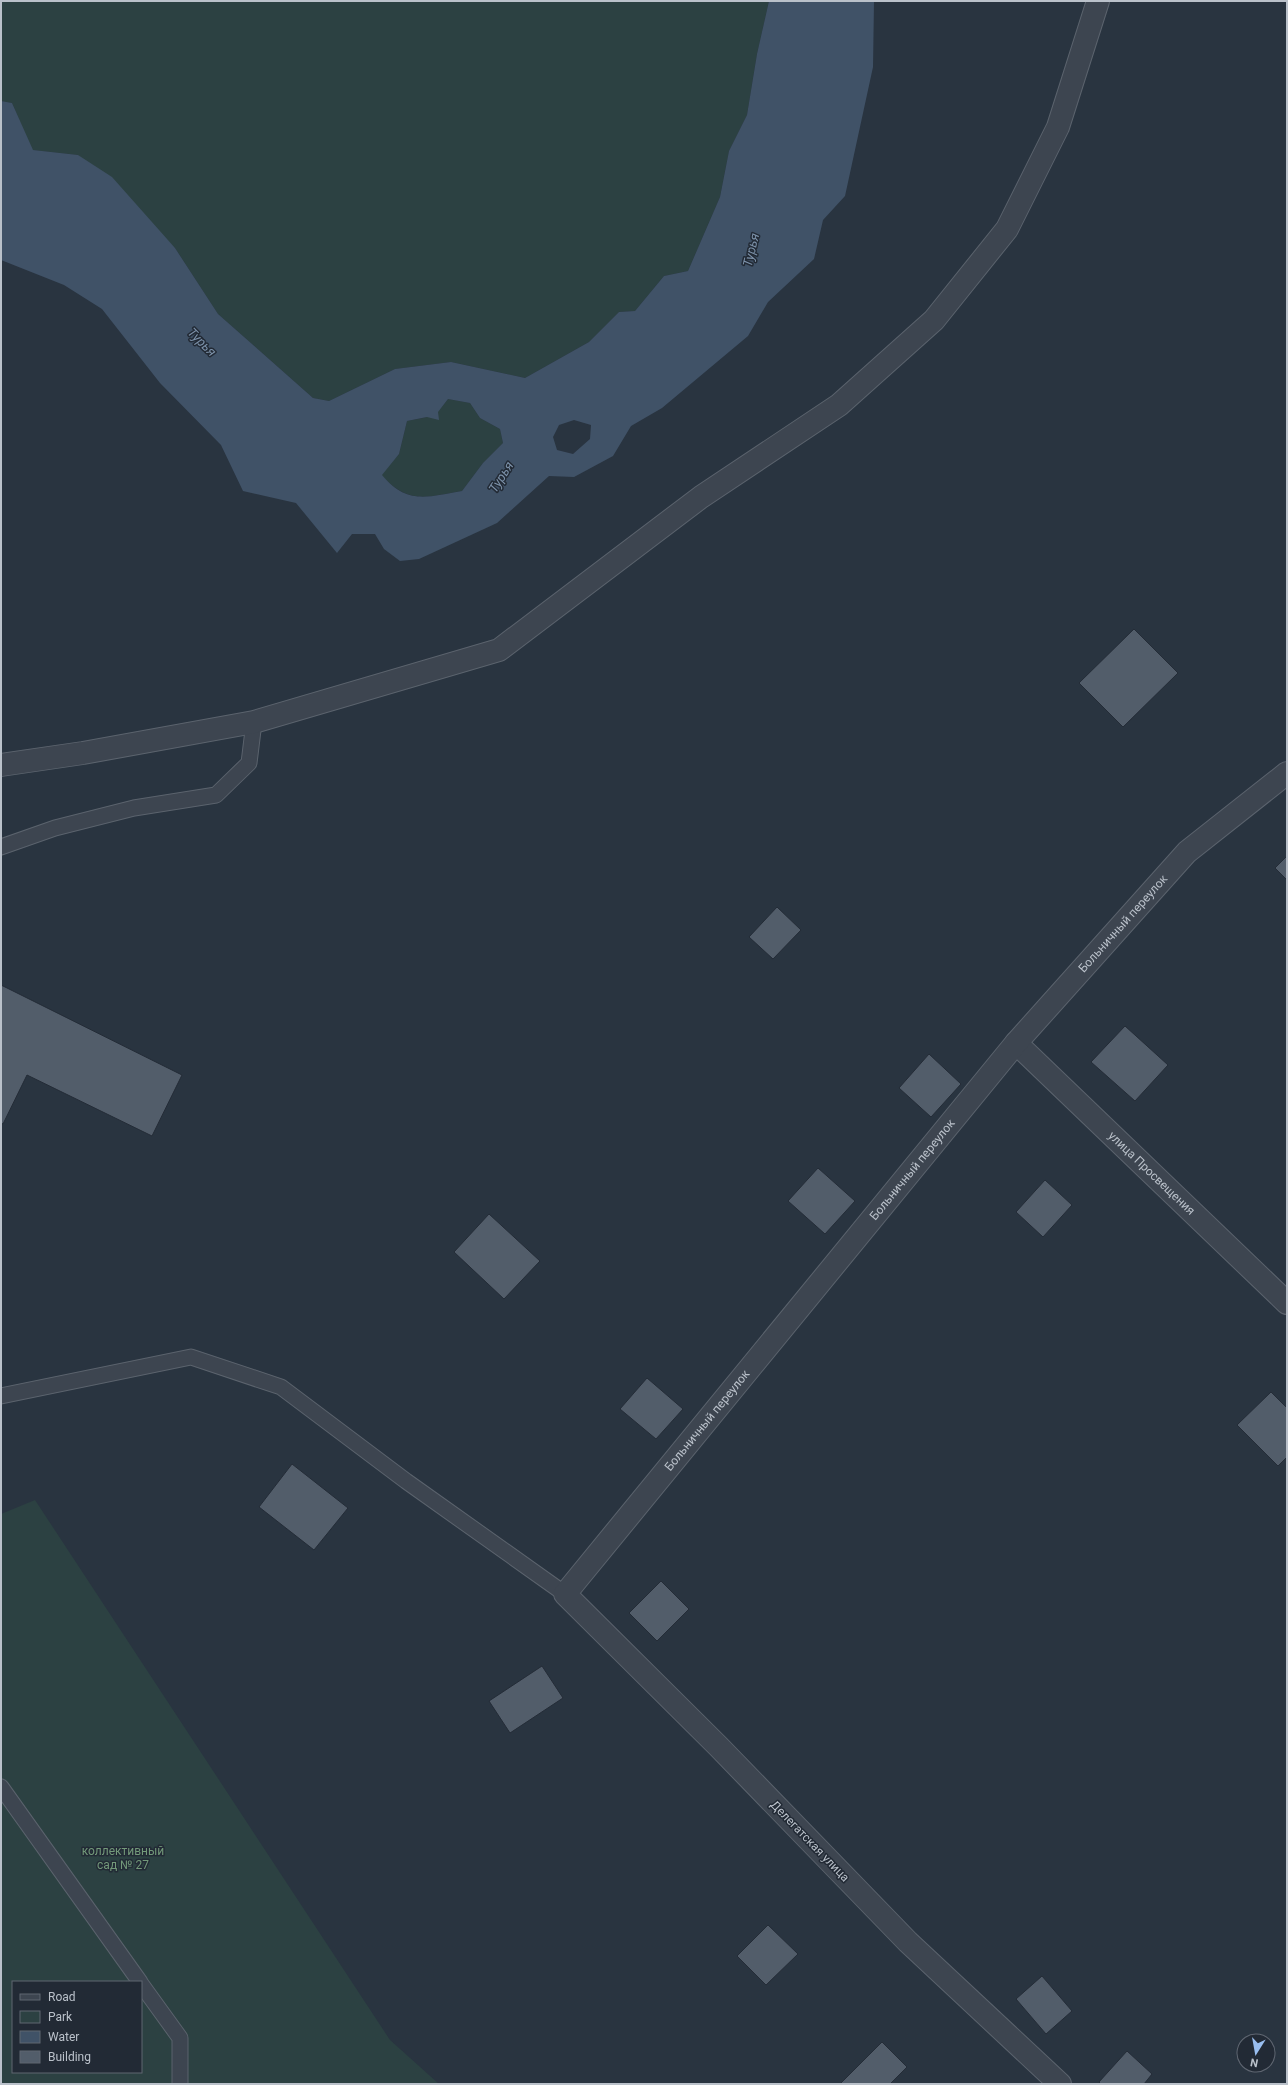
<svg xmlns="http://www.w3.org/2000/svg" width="1288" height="2085" font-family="Roboto,sans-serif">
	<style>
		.green { fill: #2c4142; fill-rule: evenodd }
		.water { fill: #405267; fill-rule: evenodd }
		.building { fill: #525d6a; stroke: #242c37 }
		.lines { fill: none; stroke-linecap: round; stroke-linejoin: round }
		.service-casing { stroke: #5b636d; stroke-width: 17 }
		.minor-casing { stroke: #5b636d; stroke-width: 24 }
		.service { stroke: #3d4550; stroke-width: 15 }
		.minor { stroke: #3d4550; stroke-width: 22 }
		.labels { text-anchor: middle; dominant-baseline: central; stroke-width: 3; stroke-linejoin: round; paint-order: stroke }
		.street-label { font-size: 12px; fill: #bac1ca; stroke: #222a35 }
		.park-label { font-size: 12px; fill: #73997a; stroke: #222a35 }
		.water-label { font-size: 13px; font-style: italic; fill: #7d92aa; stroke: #222a35 }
	</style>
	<rect width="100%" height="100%" fill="#293440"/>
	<!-- green -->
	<path class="green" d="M1 1H769L757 54 747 115 729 151 720 197 688 271 664 276 635 311 619 312 589 342 525 378 451 362 395 369 329 401 313 398 218 314 175 248 78 155 32 150 12 103 1 101Z
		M448 399 470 403 480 418 500 429 503 443 483 463 462 491C425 497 410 505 381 475L399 454 407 421C429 417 434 418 448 399Z
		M35 1500 390 2040 439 2084H1V1514ZM13 1982H141V2072H13Z"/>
	<!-- water -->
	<path class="water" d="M769 1H874L873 67 845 196 823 220 814 259 768 302 748 336 662 408 631 426 613 456 574 477 549 476 497 523 419 559 400 561 384 549 375 534H352L337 553 296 503 243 491 221 445 160 383 102 309 64 285 1 260V101L12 103 33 150 78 155 112 177 175 248 218 314 313 398 329 401 395 369 451 362 525 378 589 342 619 312 635 311 664 276 688 271 720 197 729 151 747 115 757 54ZM448 399 470 403 480 418 500 429 503 443 483 463 462 491C427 497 407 505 382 475L399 454 407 421 427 417 439 420 438 412ZM574 420 591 425 590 439 573 454 557 450 553 437 559 425Z"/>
	<!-- building -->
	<path class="building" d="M1134 629 1178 673 1123 727 1079 683Z
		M1287 856V880L1275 868Z
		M777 907 801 930 773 959 749 937Z
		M1 985 182 1075 152 1136 27 1075 3 1124 1 1123Z
		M1125 1026 1168 1065 1135 1101 1091 1062Z
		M929 1054 961 1084 931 1117 899 1088Z
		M818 1168 855 1201 825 1234 788 1201Z
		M1045 1180 1072 1205 1043 1237 1016 1212Z
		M489 1214 540 1261 504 1299 454 1252Z
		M647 1378 683 1409 656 1439 620 1409Z
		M1271 1392 1287 1408V1457L1278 1466 1237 1425Z
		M292 1464 348 1508 314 1550 259 1507Z
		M661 1581 689 1609 657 1641 629 1613Z
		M542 1666 563 1698 510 1733 489 1701Z
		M768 1925 798 1954 766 1985 737 1956Z
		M1042 1976 1072 2011 1046 2034 1016 1999Z
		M882 2042 907 2067 890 2084H842L841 2083Z
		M1127 2051 1152 2074 1144 2084H1101L1099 2082Z"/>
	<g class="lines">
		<defs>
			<path id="service" d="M1 847 55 828 134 808 216 795 249 763 254 722
				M1 1396 191 1357 281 1387 406 1481 565 1594
				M1 1787 140 1982
				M141 1984 180 2038V2084"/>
			<g id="minor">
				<path d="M1 765 83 753 254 722 499 650 701 497 839 405 934 320 1007 229 1058 127 1098 1"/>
				<path id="s1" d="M1016 1043 1287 1303"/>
				<path id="s2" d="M1060 2084 908 1942 719 1747 565 1594 1016 1043 1187 852 1287 773"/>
			</g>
		</defs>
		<!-- service casing -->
		<use href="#service" class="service-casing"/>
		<!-- minor casing -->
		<use href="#minor" class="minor-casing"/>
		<!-- service -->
		<use href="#service" class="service"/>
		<!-- minor -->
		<use href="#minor" class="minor"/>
	</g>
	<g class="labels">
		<!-- street labels -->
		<g class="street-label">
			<text stroke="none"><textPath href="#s2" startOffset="1569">Больничный переулок</textPath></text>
			<text stroke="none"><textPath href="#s2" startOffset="1245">Больничный переулок</textPath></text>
			<text stroke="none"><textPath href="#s1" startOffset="188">улица Просвещения</textPath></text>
			<text stroke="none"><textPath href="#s2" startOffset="921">Больничный переулок</textPath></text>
			<text transform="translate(810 1841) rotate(46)">Делегатская улица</text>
		</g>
		<!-- park labels -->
		<g class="park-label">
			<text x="123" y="1851">коллективный<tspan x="123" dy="14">сад № 27</tspan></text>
		</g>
		<!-- water labels -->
		<g class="water-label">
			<text transform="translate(751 250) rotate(-77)">Турья</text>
			<text transform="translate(202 342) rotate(45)">Турья</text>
			<text transform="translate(501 477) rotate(-58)">Турья</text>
		</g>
	</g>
	<!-- border -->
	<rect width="1288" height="2085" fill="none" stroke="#bac1ca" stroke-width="4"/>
	<!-- legend -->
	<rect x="12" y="1981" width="130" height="92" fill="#222a35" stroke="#5f6671"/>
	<rect x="20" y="1994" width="20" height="6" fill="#3d4550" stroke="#5f6671"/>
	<text x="48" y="2001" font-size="12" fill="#bac1ca">Road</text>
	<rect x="20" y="2011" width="20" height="12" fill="#2c4142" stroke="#5f6671"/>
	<text x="48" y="2021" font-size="12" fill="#bac1ca">Park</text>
	<rect x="20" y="2031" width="20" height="12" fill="#405267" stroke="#5f6671"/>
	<text x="48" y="2041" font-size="12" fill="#bac1ca">Water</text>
	<rect x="20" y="2051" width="20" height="12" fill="#525d6a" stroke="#5f6671"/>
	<text x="48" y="2061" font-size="12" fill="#bac1ca">Building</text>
	<!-- north arrow -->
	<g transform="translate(1256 2053) rotate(191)"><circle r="19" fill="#222a35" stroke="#5f6671"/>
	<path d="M0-3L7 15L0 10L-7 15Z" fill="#99beef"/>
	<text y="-6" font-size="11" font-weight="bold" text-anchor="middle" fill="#bac1ca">N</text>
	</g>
</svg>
